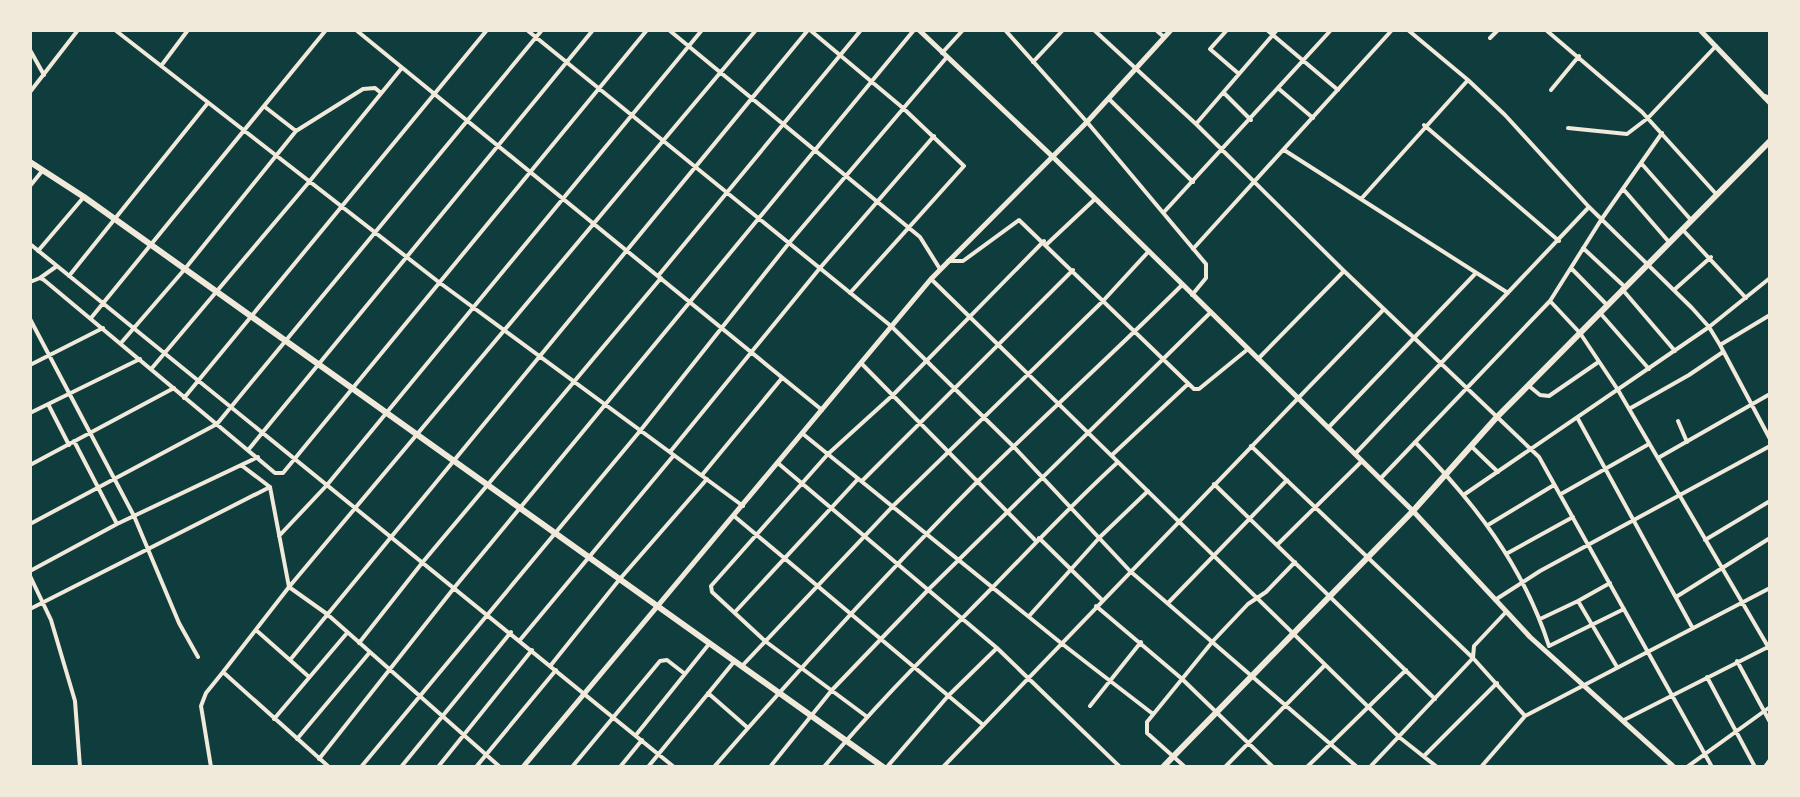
<svg xmlns="http://www.w3.org/2000/svg" width="1800" height="797" font-family="Karla,sans-serif">
	<style>
		.lines { fill: none; stroke-linecap: round; stroke-linejoin: round }
		.minor { stroke: #f1e9da; stroke-width: 4 }
		.tertiary { stroke: #f1e9da; stroke-width: 5 }
		.secondary { stroke: #f1e9da; stroke-width: 6 }
	</style>
	<rect width="100%" height="100%" fill="#0f3d3e"/>
	<g class="lines">
		<!-- minor -->
		<path class="minor" d="M115 30 440 283 743 506
			M356 30 822 410
			M527 30 891 326 1014 447 1130 571 1357 767
			M669 30 920 237 940 269
			M810 30 903 108 964 166 850 293
			M1005 30 1087 122 1206 264V278L1192 295
			M1094 30 1196 124 1344 271 1539 457 1712 767
			M1156 30 1164 37
			M1227 30 1210 49 1239 74
			M1267 30 1338 90
			M1408 30 1468 80 1505 115 1589 207 1692 308 1709 327 1720 345 1770 439
			M1546 30 1642 112 1717 195
			M1490 38 1498 30
			M30 50 44 75
			M942 53 963 30
			M1033 62 1063 30
			M161 66 188 30
			M1279 89 1313 118
			M1551 90 1579 56
			M30 92 78 30
			M1224 93 1251 120
			M1109 99 1193 182
			M265 107 296 131
			M1196 124 1277 30
			M1424 125 1559 241
			M1568 128 1627 134 1648 118 1716 46
			M1284 150 1508 293
			M1641 163 1691 220
			M30 186 43 170
			M1624 190 1669 242
			M1361 199 1468 80
			M1164 212 1331 30
			M1682 229 1746 298
			M30 244 674 767
			M1047 244 1095 199
			M1583 248 1625 287
			M1193 249 1392 30
			M38 251 83 198
			M948 261H963L1019 220 1194 389H1199L1248 349
			M1571 268 1607 305
			M69 276 207 104
			M658 276 861 30
			M40 278 57 266
			M931 279 1399 737 1437 767
			M30 282 40 278 44 280 275 473H283L647 30
			M1622 289 1675 351
			M1674 290 1711 257
			M1550 301 1580 333 1618 390 1770 650
			M1601 314 1649 369
			M91 318 326 30
			M30 319 134 516 179 623 198 657
			M121 343 184 270 296 131 363 89 375 88 381 93
			M1720 345 1770 315
			M1258 359 1344 271
			M861 363 1036 541
			M30 365 103 328
			M152 368 309 182 401 69
			M1529 386 1540 395 1549 396 1597 363
			M184 398 487 30
			M48 404 69 445
			M1629 409 1689 375 1723 352
			M30 413 140 359
			M1578 419 1692 627
			M1678 421 1687 442
			M1328 428 1475 274
			M803 434 1061 643 1153 714
			M74 441 117 524
			M1415 442C1474 502 1523 565 1549 646
			M1251 446 1473 658 1525 716
			M1471 446 1498 472
			M249 449 593 30
			M670 452 820 268 934 136
			M1355 454 1589 207
			M1112 455 1188 384
			M1658 458 1770 394
			M779 464 997 648 1120 767
			M30 465 174 388
			M241 465 270 487 289 587 223 672 329 767
			M702 475 782 378
			M1380 479 1550 301 1601 220 1662 133
			M862 481 1073 270
			M1214 484 1435 699
			M1465 494 1709 327 1770 278
			M1561 494 1649 444
			M734 516 982 724
			M30 524 217 424 542 30
			M1488 525 1554 485
			M279 536 327 485 702 30
			M1039 538 1102 600
			M1705 540 1770 501
			M1277 545 1362 461
			M1506 554 1573 517
			M30 571 117 524 258 457
			M30 576 51 620 75 701 80 767
			M1676 597 1770 538
			M1495 600 1540 571 1770 446
			M1578 601 1610 583
			M1168 603 1287 480
			M1096 606 1181 678 1273 767
			M30 609 270 487
			M735 612 858 479
			M1030 615 1100 537 1148 491
			M1540 619 1578 601 1617 667
			M256 630 308 676
			M520 640 674 455
			M359 643 422 563 661 278
			M1549 646 1624 609
			M290 660 808 30
			M1737 661 1770 722
			M551 665 619 580 707 479
			M742 666 893 506 1103 301 1149 251
			M1707 677 1755 767
			M708 693 748 728
			M1090 706 1141 642
			M866 716 765 641 712 592 711 586 828 454 893 395 1044 241
			M274 719 347 633
			M1624 720 1768 647
			M636 735 709 644
			M297 739 370 652
			M1424 756 1497 683
			M319 759 454 588 914 30
			M211 767 201 706 206 693 223 672
			M361 767 640 431 789 243 947 57
			M401 767 511 632
			M438 767 532 650
			M476 767 556 670
			M500 767 327 614 289 587 756 30
			M572 767 660 661 667 660 685 674
			M620 767 642 740
			M648 767 733 663
			M714 767C799 669 886 574 977 482 1045 415 1115 352 1182 285
			M770 767 832 690 928 590 1211 312
			M824 767C876 704 934 647 992 588 1034 545 1074 502 1118 462
			M887 767 948 696 997 648
			M943 767 1384 309
			M1185 767 1147 733V722L1213 641 1248 604 1266 592 1295 562
			M1225 767 1325 665
			M1307 767 1406 670
			M1370 767 1473 658 1474 646 1506 612
			M1481 767 1525 716 1770 588
			M1687 767 1770 707
			M1765 767 1770 760"/>
		<!-- tertiary -->
		<path class="tertiary" d="M919 30 1053 157 1413 511 1530 637 1674 767
			M1700 30 1770 103
			M523 767 931 279 1087 122 1171 30"/>
		<!-- secondary -->
		<path class="secondary" d="M1765 97 1770 99
			M30 162 84 197 883 767
			M1163 767 1413 511 1496 418 1770 141"/>
	</g>
	<!-- border -->
	<rect width="1800" height="797" fill="none" stroke="#f1e9da" stroke-width="64"/>
</svg>
